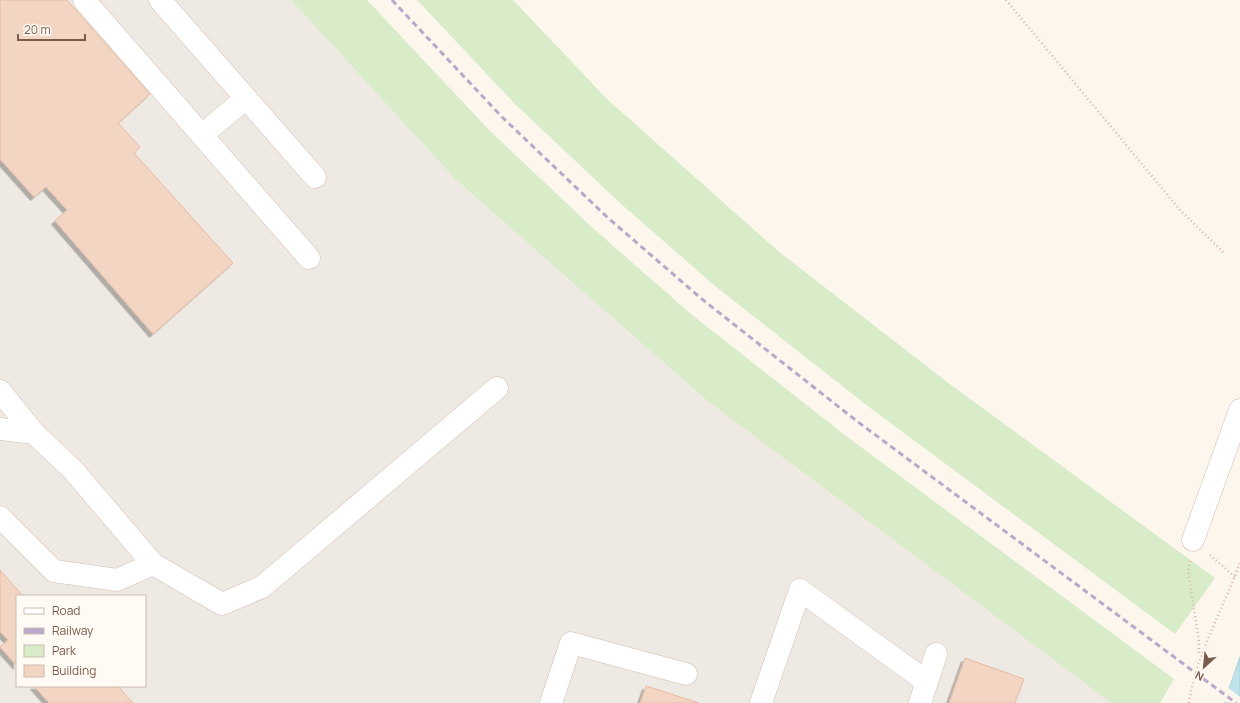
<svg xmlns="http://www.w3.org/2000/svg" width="1240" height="703" font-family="Manrope,sans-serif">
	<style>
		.industrial { fill: #efe9e4; fill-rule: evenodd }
		.green { fill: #d8ecc9 }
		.water { fill: #bfe3e8; stroke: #a5d3da }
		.pier { fill: #fdf6ec }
		.building { fill: #f3d5c3; stroke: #e6bba3; filter: url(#shadow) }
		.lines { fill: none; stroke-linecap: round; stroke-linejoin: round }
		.minor-casing { stroke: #d1beb0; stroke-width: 23 }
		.path { stroke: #d9b8a5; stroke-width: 2.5; stroke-dasharray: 1 3; stroke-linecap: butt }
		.minor { stroke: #fff; stroke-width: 22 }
		.rail { stroke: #b9a8c9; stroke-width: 3; stroke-dasharray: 6 4; stroke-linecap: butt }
	</style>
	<defs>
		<filter id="shadow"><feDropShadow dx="-3.5" dy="3.5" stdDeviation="0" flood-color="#0004"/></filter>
	</defs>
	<rect width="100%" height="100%" fill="#fdf6ec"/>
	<!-- industrial -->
	<path class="industrial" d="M0 0H291L456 180 705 399 1111 703H0ZM17 596H145V686H17Z"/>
	<!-- green -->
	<path class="green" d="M291 0H367L489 130 595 230 691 314 846 436 1174 679 1160 703H1111L705 399 456 180Z
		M417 0H513L607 99 778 251 951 385 1215 578 1175 634 869 407 715 286 620 203 515 104Z"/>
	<!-- water -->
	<path class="water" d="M1240 657V703H1224Z"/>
	<!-- pier -->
	<path class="pier" d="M1227 687 1240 697V703L1222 702Z"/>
	<!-- building -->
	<path class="building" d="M0 0H67L150 94 118 123 140 147 134 153 233 263 153 334 55 221 67 210 46 187 34 197 0 159Z
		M0 570 23 596H17V666L0 647 8 640 0 632Z
		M965 658 1024 679 1015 703H949Z
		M34 686H118L133 703H49Z
		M646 686 699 703H640Z"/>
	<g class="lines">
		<defs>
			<path id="minor" d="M84 0 309 258
				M160 0 315 177
				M202 135 246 98
				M0 391 34 433
				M0 429 34 433 73 470 153 564 222 604 262 587 497 388
				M0 517 54 571 117 580 153 564
				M1193 540 1240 410
				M551 703 571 643 686 674
				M761 703 800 590 927 682
				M920 703 936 654"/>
		</defs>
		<!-- minor casing -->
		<use href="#minor" class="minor-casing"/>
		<!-- path -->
		<path class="path" d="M1006 0 1180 210 1225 254
			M1210 555 1235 577
			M1190 561 1188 571 1199 641V656
			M1189 703C1196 653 1224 609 1240 562"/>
		<!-- minor -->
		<use href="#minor" class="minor"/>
		<!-- rail -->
		<path class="rail" d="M392 0 502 117 607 217 703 300 858 422 1236 703"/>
	</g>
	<!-- legend -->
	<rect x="16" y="595" width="130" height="92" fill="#fffaf3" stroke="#cabbb1"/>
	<rect x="24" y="608" width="20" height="6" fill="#ffffff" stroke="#cabbb1"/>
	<text x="52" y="615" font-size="12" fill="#7a5c4d">Road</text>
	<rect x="24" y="628" width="20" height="6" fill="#b9a8c9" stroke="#cabbb1"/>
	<text x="52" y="635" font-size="12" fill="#7a5c4d">Railway</text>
	<rect x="24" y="645" width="20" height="12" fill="#d8ecc9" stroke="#cabbb1"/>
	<text x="52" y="655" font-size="12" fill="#7a5c4d">Park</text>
	<rect x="24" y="665" width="20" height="12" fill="#f3d5c3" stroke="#cabbb1"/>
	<text x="52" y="675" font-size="12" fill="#7a5c4d">Building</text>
	<!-- north arrow -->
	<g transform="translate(1204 667) rotate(207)" stroke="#fffaf3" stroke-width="3" paint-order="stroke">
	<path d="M0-3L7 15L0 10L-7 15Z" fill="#7a5c4d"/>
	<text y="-6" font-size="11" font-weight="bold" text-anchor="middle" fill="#7a5c4d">N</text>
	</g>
	<!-- scale -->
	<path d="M18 34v6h67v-6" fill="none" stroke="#7a5c4d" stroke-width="2"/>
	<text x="24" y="34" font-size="12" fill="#7a5c4d" stroke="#fffaf3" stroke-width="3" paint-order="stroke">20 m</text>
</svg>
